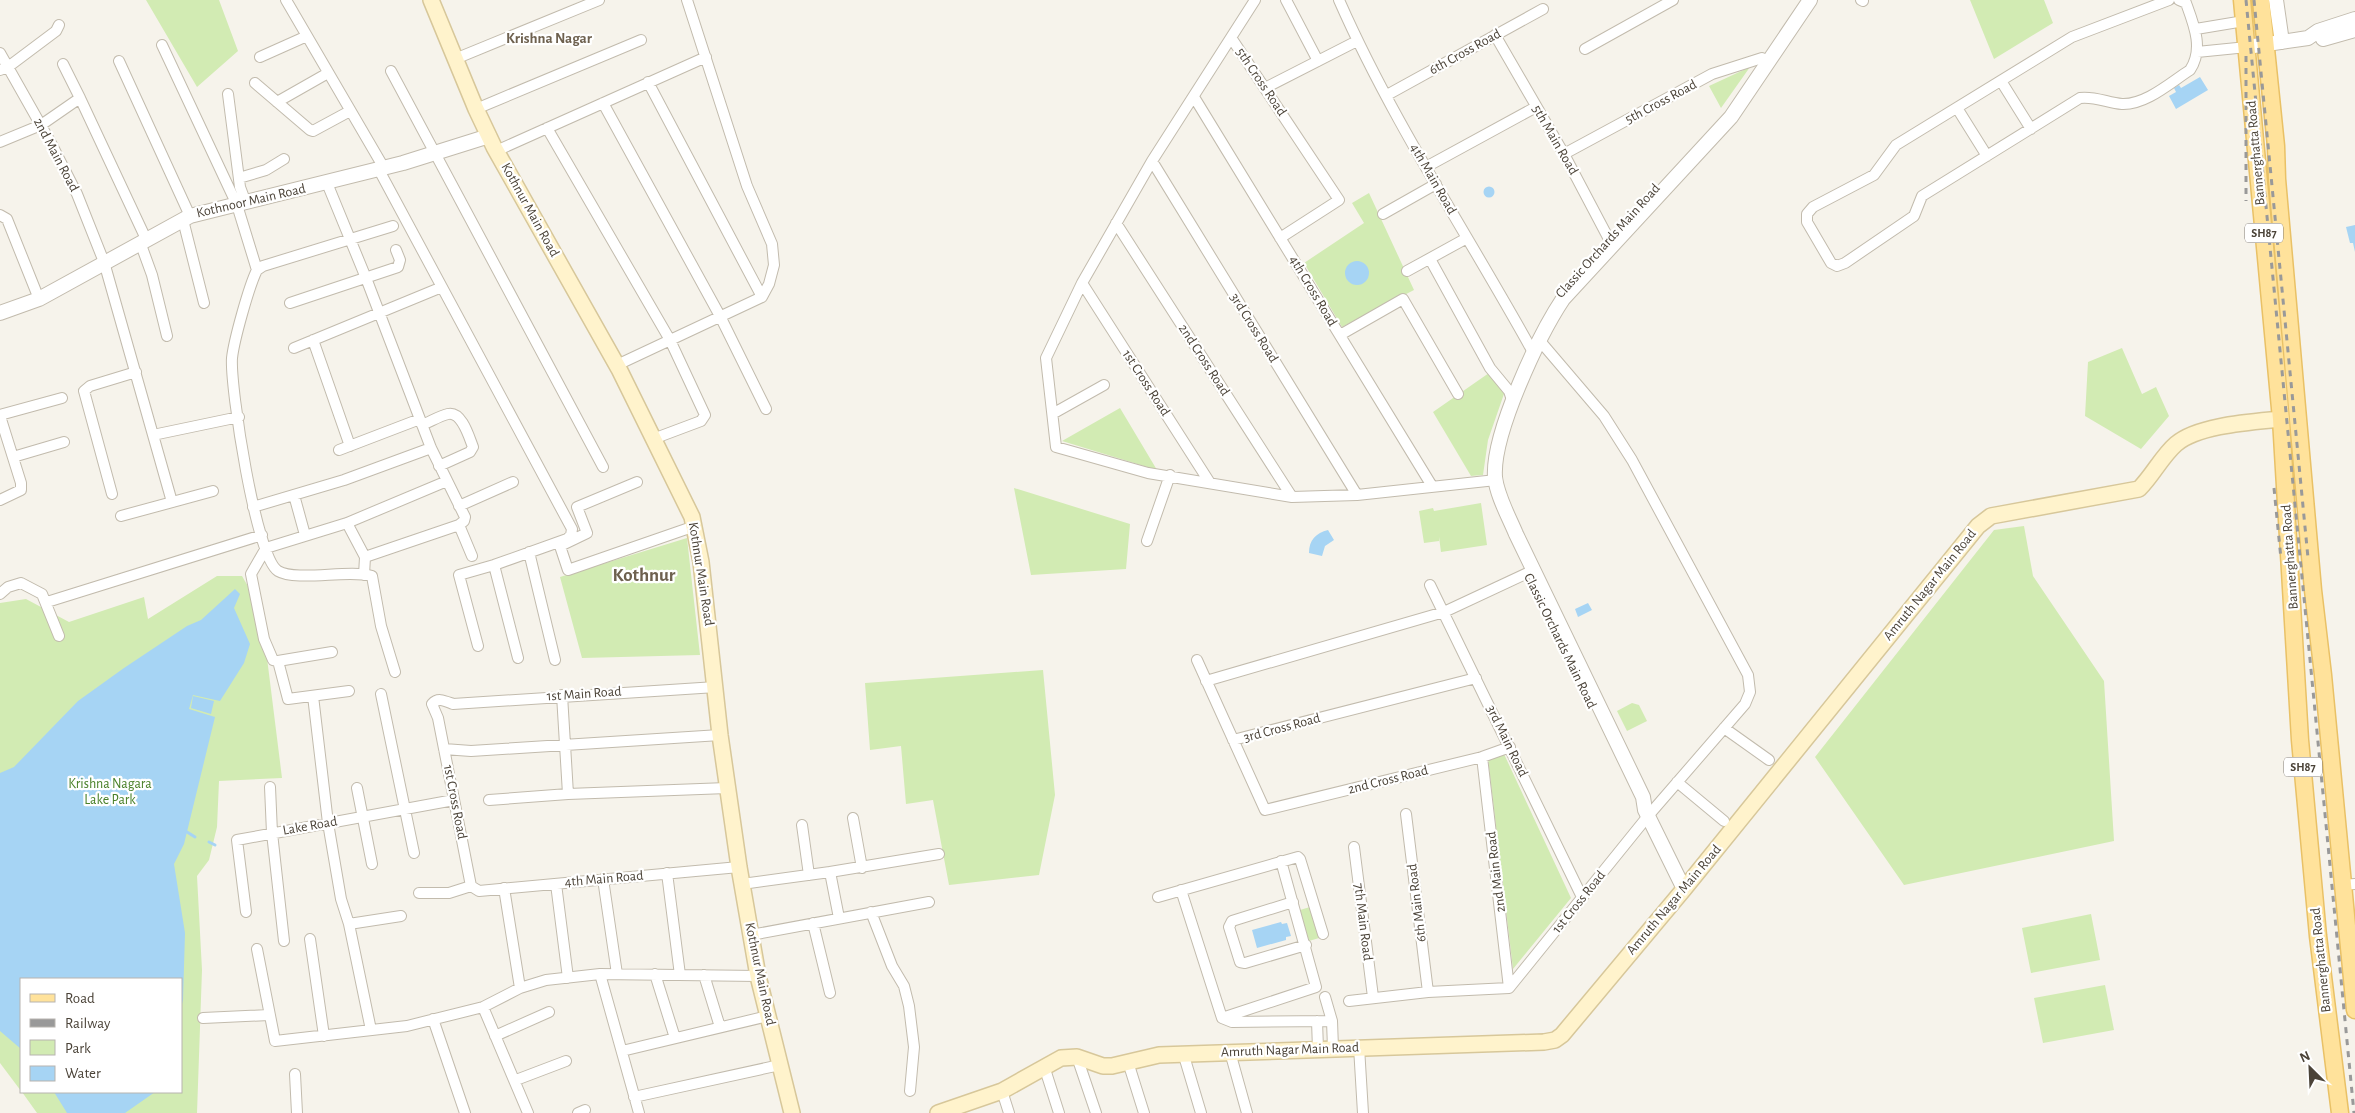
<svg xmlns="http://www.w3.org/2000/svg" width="2355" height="1113" font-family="'Alegreya Sans',sans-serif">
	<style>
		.green { fill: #d2ebb3 }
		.water { fill: #a6d4f4 }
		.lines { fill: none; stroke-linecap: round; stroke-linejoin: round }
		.stream { stroke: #a6d4f4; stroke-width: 3 }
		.minor-casing { stroke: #c2bbad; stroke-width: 12 }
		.tertiary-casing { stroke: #c2bbad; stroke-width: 16 }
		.secondary-casing { stroke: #d7c79a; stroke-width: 18 }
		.primary-casing { stroke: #e9c166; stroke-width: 19 }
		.minor { stroke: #fff; stroke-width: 10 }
		.tertiary { stroke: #fff; stroke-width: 14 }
		.secondary { stroke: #fff3cc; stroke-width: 15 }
		.primary { stroke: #ffe29b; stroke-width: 16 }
		.rail { stroke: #999; stroke-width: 3; stroke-dasharray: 6 6; stroke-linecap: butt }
		.labels { text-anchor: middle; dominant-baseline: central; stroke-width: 4.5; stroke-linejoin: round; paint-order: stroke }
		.shield { fill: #fff; stroke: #817b74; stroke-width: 1 }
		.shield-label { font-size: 12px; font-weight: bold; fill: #4b4338 }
		.street-label { font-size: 14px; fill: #4b4338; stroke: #fff }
		.park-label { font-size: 14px; fill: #498028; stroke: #fff }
		.neighbourhood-label { font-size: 15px; font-weight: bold; fill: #6e614f; stroke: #fff }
		.district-label { font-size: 19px; font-weight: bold; fill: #6e614f; stroke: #fff }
	</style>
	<rect width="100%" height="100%" fill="#f6f3eb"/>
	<!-- green -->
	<path class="green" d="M146 0H219L238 51 197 87Z
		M1970 0H2044L2053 23 1994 59Z
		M1750 67 1721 108 1709 86Z
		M1369 193 1414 290 1342 327 1304 263 1364 223 1352 203Z
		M2122 348 2142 394 2156 387 2169 416 2141 449 2085 416 2088 362Z
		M1489 373 1505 391 1488 440 1483 475 1471 476 1433 412Z
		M1120 408 1157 470 1062 441Z
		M1014 488 1130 524 1126 569 1031 575Z
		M1481 503 1487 545 1441 552 1439 537V541L1424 543 1419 511 1433 508 1434 511Z
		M2024 526 2033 576 2104 681 2114 841 1904 885 1815 757 1994 530Z
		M687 538 700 655 582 658 560 577Z
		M217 576H242L253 595 267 658 282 778 219 781 217 827 209 860 197 876 202 970 197 1113H37L22 1092H181V979H21V1091L0 1063V603L26 599 69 622 144 597 148 619Z
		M1043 670 1055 795 1039 875 949 885 933 800 906 804 901 746 870 750 865 683Z
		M1632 703 1639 705 1647 721 1627 731 1617 711Z
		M1504 754 1571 898 1513 969 1488 759Z
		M1310 907 1319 938 1309 941 1300 910Z
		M2091 914 2100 960 2031 973 2022 928Z
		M2105 985 2114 1030 2043 1043 2034 998Z"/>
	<!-- water -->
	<path class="water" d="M2200 77 2208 90 2176 109 2169 96 2176 92 2174 88 2179 85 2181 88Z
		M1483.5 192a5.5 5.5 0 1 1 11 0a5.5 5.5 0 1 1-11 0Z
		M2355 225V252L2353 243H2350L2346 227Z
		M1345 273a12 12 0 1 1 24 0a12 12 0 1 1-24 0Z
		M1328 530 1334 540 1325 546 1322 556 1309 553C1309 540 1316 533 1328 530Z
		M235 589 240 594 234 608 250 644 244 663 220 701 193 695 189 709 215 717 184 844 174 864 185 933 183 1000 181 1008V979H21V1049L0 1031V773L14 767 78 701 124 668 187 626 201 620Z
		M1588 603 1592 610 1578 617 1575 609Z
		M193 696 214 701 211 714 191 708Z
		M1281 922 1282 924 1287 923 1291 936 1286 937V940L1257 948 1252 930Z
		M54 1092H155L125 1113H67Z"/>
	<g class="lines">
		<!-- stream -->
		<path class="stream" d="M187 832 195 837
			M209 842 215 845"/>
		<defs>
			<path id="minor" d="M286 0 384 168
				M1255 0 1152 161 1082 283 1046 358 1056 447 1148 473 1292 497 1357 495 1496 480
				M1286 0 1318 61
				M1339 0C1393 123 1469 236 1534 354
				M1861 0 1863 1
				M2169 0 2072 37 1896 145 1874 175 1813 207 1807 214V222L1831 263 1837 266 1845 263 1914 216 1922 196 2080 98C2095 96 2108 103 2122 104 2146 105 2171 82 2190 70 2204 49 2194 25 2186 3L2179 0
				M2196 29 2244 21
				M1495 35 1564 154 1612 245
				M1232 39 1339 200 1280 238
				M162 45 237 205 257 270
				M1585 49 1673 0
				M2197 52 2247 47
				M0 53 52 145 77 194 104 262 172 502
				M260 57 307 36
				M455 59 599 0
				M119 61 190 216
				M63 64 80 98
				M0 70 8 67 56 31 59 25
				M391 71 603 467
				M2001 81 2031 129
				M648 82 762 297
				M255 83 310 130 313 131 350 111
				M1265 88 1357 41
				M228 94 240 187 246 203
				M1387 95 1543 9
				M1194 97 1432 486
				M277 102 328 73
				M603 103 720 316 766 409
				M1957 108 1987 156
				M476 109 641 40
				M547 128 670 340 705 415 701 421 653 439
				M0 142 41 125 80 98 146 239
				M496 151 706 57
				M1564 154 1712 74 1762 58
				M1152 161 1357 495
				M1426 167 1536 107
				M379 170 572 529 571 535 567 539 494 565 459 575 478 646
				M239 178 266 170 284 159
				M327 183 366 278 431 448 465 517 464 521 459 525 365 557
				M1383 214 1436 184
				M0 215 7 219 39 299
				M183 220 204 303
				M1116 223 1292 497
				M393 226 263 266 257 270C249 286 234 340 232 358 230 387 256 558 278 571 297 582 349 569 372 576L381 626 395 672
				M140 242 152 275 167 336
				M1430 259 1490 368 1509 391 1513 403
				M1407 271 1467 238
				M1082 283 1210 483
				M290 303 398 267 400 260 396 250
				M1340 335 1403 299 1458 394
				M313 340 350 446
				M294 348 442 287
				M617 365 762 297 769 284 774 265 772 244 747 186 687 0
				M1054 413 1104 385
				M0 415 62 398
				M0 416 21 483V490L0 500
				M422 425C430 422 439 416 448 414 462 411 469 437 473 447L470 452 439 466
				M153 435 239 417
				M339 450 420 419
				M13 457 64 442
				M637 482 577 507 587 533 560 546 568 570 695 526
				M112 494 84 391 90 386 136 372
				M294 495 305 535
				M459 506 513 482
				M253 507 344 480 431 448
				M121 516 213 491
				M347 523 365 557 364 575
				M459 525 472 556
				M1147 541 1170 475
				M529 552 555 660
				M494 565 518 658
				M1430 585 1582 897
				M0 594 8 587 21 583 42 594 59 636
				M47 602 262 535
				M332 652 278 661 273 660 264 639 251 574 266 548 347 523 447 481
				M1197 660 1265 810 1482 757 1510 747
				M278 661 288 699 349 691
				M1206 681 1444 612 1534 570
				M381 694 414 853
				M562 695 568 794
				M313 696 328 823 341 899 349 924 371 1030
				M1724 728 1769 760
				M1233 740 1476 678
				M444 749 471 751 720 735
				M1482 757 1509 988
				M1677 782 1724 821
				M270 787 272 833 284 941
				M357 788 372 864
				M489 800 568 794 727 788
				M1406 814 1428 992
				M853 818 862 868
				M802 825 809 875
				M1354 847 1373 997
				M667 873 680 975
				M603 879 617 974
				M556 884 568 978
				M742 884 830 872
				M2342 885 2355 884
				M471 886 438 718 432 704C438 697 445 701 453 704L716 687
				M471 886 479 891 739 867
				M504 888 520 988
				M1181 890 1222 1018 1232 1022 1332 1021
				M419 893H449L471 886
				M1158 897 1298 857 1300 859 1323 934
				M1293 902 1232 921 1229 927 1240 962 1245 963 1306 945
				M246 912 237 840 454 800
				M871 912 892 966 904 986 909 1006 914 1047 910 1091
				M839 918 830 872 939 854
				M813 923 830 993
				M349 924 401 916
				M751 935 929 902
				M310 939 324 1036
				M257 949 275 1041 407 1026 483 1007 520 988 546 980 600 974 758 976
				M600 974 639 1113
				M655 974 675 1038
				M704 975 720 1027
				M1325 997 1332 1021 1333 1048
				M1349 1001 1428 992 1509 988 1648 816 1745 704 1750 692 1748 675 1632 460 1604 416 1540 341
				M483 1007 528 1113
				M203 1018 269 1015
				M1222 1018 1316 987 1281 861
				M433 1019 465 1113
				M1317 1021 1318 1049
				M495 1036 549 1012
				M1359 1047 1363 1113
				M622 1051 768 1016
				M1230 1052 1247 1113
				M1184 1056 1201 1113
				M1077 1057 1096 1113
				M1128 1062 1144 1113
				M1044 1066 1059 1113
				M295 1074 297 1113
				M516 1080 566 1061
				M1002 1091 1009 1113
				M634 1097 780 1065
				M578 1113 585 1110"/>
			<path id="tertiary" d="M2276 0 2282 42
				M2323 39 2355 30
				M2247 47 2308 38 2318 31 2355 19
				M0 313 39 299 190 216 403 163 489 136
				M1684 889 1645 810 1643 797 1516 534C1509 517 1497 496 1495 477 1492 434 1539 335 1563 299L1731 117 1810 0"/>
			<path id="secondary" d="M431 0 476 109 494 147 619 369 692 517 701 562 720 735 739 867 758 976 792 1113
				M938 1113 1002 1091 1061 1058 1077 1057 1103 1066H1112L1159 1055 1544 1042 1555 1040 1562 1035 1684 889 1978 526 1991 516 2139 489C2153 475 2162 456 2176 444 2198 425 2252 422 2281 419"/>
			<path id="primary" d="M2242 0 2281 419 2300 740 2318 936 2340 1113
				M2261 0 2276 146 2277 179 2313 590 2323 675 2355 1010"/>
		</defs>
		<!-- minor casing -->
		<use href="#minor" class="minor-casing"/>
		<!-- tertiary casing -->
		<use href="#tertiary" class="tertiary-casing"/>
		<!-- secondary casing -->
		<use href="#secondary" class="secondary-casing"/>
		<!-- primary casing -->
		<use href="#primary" class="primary-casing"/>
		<!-- minor -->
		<use href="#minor" class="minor"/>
		<!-- tertiary -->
		<use href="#tertiary" class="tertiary"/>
		<!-- secondary -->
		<use href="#secondary" class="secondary"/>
		<!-- primary -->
		<use href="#primary" class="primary"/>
		<!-- rail -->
		<path class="rail" d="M2246 0 2354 1113
			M2254 0 2308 558
			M2246 56V201
			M2274 488 2281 559"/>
	</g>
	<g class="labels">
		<!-- shield labels -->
		<g class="shield">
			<rect x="2245" y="223.5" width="38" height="19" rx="4"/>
			<rect x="2284" y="757.5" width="38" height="19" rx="4"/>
		</g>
		<g class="shield-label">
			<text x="2264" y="233">SH87</text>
			<text x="2303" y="767">SH87</text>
		</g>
		<!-- street labels -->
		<g class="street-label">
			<text transform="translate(1465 52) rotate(-29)">6th Cross Road</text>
			<text transform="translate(1261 82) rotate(56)">5th Cross Road</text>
			<text transform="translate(1661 102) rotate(-28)">5th Cross Road</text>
			<text transform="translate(1555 140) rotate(60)">5th Main Road</text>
			<text transform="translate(2256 153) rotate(-95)">Bannerghatta Road</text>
			<text transform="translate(56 155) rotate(62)">2nd Main Road</text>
			<text transform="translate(1433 179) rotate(60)">4th Main Road</text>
			<text transform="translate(251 201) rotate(-13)">Kothnoor Main Road</text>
			<text transform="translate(530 210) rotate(61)">Kothnur Main Road</text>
			<text transform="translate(1608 241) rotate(-48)">Classic Orchards Main Road</text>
			<text transform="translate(1313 291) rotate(59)">4th Cross Road</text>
			<text transform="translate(1254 328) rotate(58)">3rd Cross Road</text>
			<text transform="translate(1204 360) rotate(57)">2nd Cross Road</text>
			<text transform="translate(1146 383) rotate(57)">1st Cross Road</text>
			<text transform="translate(2290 557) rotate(-94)">Bannerghatta Road</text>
			<text transform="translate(701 574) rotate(81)">Kothnur Main Road</text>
			<text transform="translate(1930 585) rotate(-51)">Amruth Nagar Main Road</text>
			<text transform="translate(1560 641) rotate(64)">Classic Orchards Main Road</text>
			<text transform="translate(584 694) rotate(-4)">1st Main Road</text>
			<text transform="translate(1282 728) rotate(-15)">3rd Cross Road</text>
			<text transform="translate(1507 741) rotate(64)">3rd Main Road</text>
			<text transform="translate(1388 780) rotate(-14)">2nd Cross Road</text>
			<text transform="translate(455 802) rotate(79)">1st Cross Road</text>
			<text transform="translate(310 826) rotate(-10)">Lake Road</text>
			<text transform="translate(1496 872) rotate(-97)">2nd Main Road</text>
			<text transform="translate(604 879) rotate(-5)">4th Main Road</text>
			<text transform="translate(1674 900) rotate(-50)">Amruth Nagar Main Road</text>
			<text transform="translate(1579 902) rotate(-51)">1st Cross Road</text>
			<text transform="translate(1417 903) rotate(-97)">6th Main Road</text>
			<text transform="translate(1363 922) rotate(83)">7th Main Road</text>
			<text transform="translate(2321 960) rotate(-96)">Bannerghatta Road</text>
			<text transform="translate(760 974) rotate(78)">Kothnur Main Road</text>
			<text transform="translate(1290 1050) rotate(-2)">Amruth Nagar Main Road</text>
		</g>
		<!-- park labels -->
		<g class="park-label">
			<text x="110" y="784">Krishna Nagara<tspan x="110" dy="16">Lake Park</tspan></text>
		</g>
		<!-- neighbourhood labels -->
		<g class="neighbourhood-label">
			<text x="549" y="38">Krishna Nagar</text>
		</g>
		<!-- district labels -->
		<g class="district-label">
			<text x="644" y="575">Kothnur</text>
		</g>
	</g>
	<!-- legend -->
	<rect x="20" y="978" width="162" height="115" fill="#ffffff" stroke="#b7b4af"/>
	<rect x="30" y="994" width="25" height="8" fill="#ffe29b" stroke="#b7b4af"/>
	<text x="65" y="1003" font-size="15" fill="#4b4338">Road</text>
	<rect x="30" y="1019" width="25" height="8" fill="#999999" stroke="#b7b4af"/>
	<text x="65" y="1028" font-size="15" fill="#4b4338">Railway</text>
	<rect x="30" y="1040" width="25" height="15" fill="#d2ebb3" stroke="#b7b4af"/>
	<text x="65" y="1053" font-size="15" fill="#4b4338">Park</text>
	<rect x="30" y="1066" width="25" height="15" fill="#a6d4f4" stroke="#b7b4af"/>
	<text x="65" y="1078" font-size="15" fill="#4b4338">Water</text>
	<!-- north arrow -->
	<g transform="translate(2310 1068) rotate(336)" stroke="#ffffff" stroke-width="4" paint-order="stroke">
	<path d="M0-4L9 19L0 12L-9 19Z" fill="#4b4338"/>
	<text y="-8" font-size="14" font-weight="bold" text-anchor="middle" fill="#4b4338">N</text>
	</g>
</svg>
